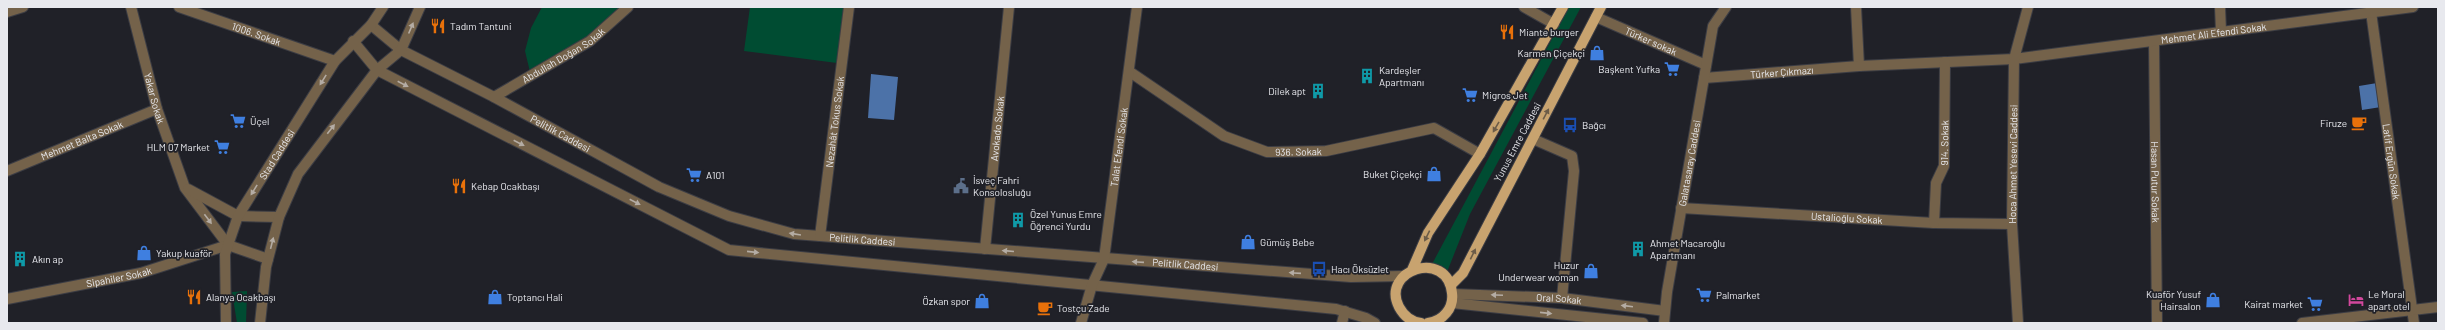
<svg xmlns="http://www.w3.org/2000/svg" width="2445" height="330" font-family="Barlow,sans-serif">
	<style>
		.green { fill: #004c32 }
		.water { fill: #4c72a8 }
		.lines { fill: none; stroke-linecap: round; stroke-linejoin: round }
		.minor-casing { stroke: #3c3d44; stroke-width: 12 }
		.major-casing { stroke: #3c3d44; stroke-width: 12 }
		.minor { stroke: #74624a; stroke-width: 10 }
		.major { stroke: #c8a36f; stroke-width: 10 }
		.oneway { fill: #b4aca4 }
		.oneway2 { fill: #6c5c48 }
		.labels { text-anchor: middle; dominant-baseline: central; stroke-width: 3.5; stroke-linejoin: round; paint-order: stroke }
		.poi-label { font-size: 10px; fill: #e8e9ee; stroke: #202128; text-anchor: start }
		.street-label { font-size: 10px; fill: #e8e9ee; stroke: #202128 }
	</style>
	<rect width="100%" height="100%" fill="#202128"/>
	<!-- green -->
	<path class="green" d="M542 7H623L588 38 530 72 525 51 531 28Z
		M750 7H844L837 63 744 51Z
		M1569 7H1581L1470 214 1447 272 1431 266Z
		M247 291 246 323H237L232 292Z"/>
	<!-- water -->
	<path class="water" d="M871 74 898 77 894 120 868 118Z
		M2377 83 2381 107 2362 110 2359 86Z"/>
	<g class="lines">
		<defs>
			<g id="minor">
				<path id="s1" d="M131 7 157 109 185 188 228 245 268 259"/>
				<path id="s2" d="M179 7 335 61"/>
				<path d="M1524 7 1554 24"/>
				<path d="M1856 7 1859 66"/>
				<path d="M2220 7 2221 31"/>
				<path d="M7 12 23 7"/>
				<path id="s3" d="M2371 12 2414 323"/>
				<path id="s4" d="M1596 17 1706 65"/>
				<path id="s5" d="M371 25 401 50 494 97 659 187 729 216 794 234 1351 277 1404 276"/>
				<path d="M353 41 377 70 729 250 1336 309 1366 318 1375 323"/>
				<path id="s6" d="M2154 41 2157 323"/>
				<path id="s7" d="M1130 72 1224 136 1267 152 1326 151 1434 128 1480 154"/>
				<path id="s8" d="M1704 78 1859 66 2014 59 2413 7"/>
				<path id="s9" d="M494 97 590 41 628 7"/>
				<path d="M1533 139 1572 156 1574 171 1562 298"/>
				<path id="s10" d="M7 171 157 109"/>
				<path d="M188 189 238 216 279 217"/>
				<path id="s11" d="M1681 208 1934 223 2012 224"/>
				<path id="s12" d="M1934 223 1936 183 1944 166 1945 62"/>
				<path id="s13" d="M820 236 849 7"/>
				<path id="s14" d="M985 249 1009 7"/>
				<path id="s15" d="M1453 294 1562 298 1665 311"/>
				<path id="s16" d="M7 299 141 273 228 245"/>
				<path d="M1452 303 1643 323"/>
				<path id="s17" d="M226 323 225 254 238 216 335 61 371 25 383 7"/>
				<path d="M260 323 266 267 279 217 298 174 377 70 401 50 420 7"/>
				<path id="s18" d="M1081 323 1092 285 1104 259 1137 7"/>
				<path d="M1342 323 1345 311"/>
				<path id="s19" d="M1664 323 1667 292 1713 26 1726 7"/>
				<path id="s20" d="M2018 323 2012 224 2014 59 2028 7"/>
				<path d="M2302 323 2438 307"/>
			</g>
			<path id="major" d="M1412 270 1428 233 1480 154 1563 7
				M1451 285 1463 273 1601 7
				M1421 323C1411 322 1404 316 1399 307 1380 270 1447 248 1452 293 1454 308 1443 321 1428 323"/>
		</defs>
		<!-- minor casing -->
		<use href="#minor" class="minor-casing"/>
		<!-- major casing -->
		<use href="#major" class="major-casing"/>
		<!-- minor -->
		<use href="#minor" class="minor"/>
		<!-- major -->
		<use href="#major" class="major"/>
	</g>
	<!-- one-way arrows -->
	<defs><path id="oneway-solid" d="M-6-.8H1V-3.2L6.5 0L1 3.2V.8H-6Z"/></defs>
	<g class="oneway">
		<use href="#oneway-solid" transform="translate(411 28) rotate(-67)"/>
		<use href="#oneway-solid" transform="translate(323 80) rotate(122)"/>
		<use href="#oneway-solid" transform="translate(403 84) rotate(27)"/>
		<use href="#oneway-solid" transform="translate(331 129) rotate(-52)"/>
		<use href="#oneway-solid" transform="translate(519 143) rotate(27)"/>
		<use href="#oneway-solid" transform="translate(254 190) rotate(122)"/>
		<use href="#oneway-solid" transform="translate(635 202) rotate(27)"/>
		<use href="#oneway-solid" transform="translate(208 219) rotate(53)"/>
		<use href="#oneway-solid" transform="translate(795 234) rotate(-171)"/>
		<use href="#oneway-solid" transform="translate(272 243) rotate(-76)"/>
		<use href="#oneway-solid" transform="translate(1008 251) rotate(-175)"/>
		<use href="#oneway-solid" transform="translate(753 252) rotate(6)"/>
		<use href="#oneway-solid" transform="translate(1138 262) rotate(-176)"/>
		<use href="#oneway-solid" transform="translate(1295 273) rotate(-176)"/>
		<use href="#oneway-solid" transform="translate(1497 295) rotate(-178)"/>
		<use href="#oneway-solid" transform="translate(1627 306) rotate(-173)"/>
		<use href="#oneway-solid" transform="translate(1546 313) rotate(6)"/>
	</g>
	<g class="oneway2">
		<use href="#oneway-solid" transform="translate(1546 114) rotate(-62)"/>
		<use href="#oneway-solid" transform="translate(1496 127) rotate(120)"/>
		<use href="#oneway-solid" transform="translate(1427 236) rotate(116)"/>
		<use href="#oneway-solid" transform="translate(1473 254) rotate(-64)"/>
	</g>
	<!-- icons -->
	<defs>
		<symbol id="restaurant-bare" viewBox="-9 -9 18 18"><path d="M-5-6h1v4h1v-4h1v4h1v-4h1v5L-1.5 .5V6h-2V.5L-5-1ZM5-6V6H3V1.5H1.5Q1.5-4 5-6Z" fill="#e8710a" stroke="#202128" stroke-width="2.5" paint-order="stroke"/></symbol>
		<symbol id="shop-bare" viewBox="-9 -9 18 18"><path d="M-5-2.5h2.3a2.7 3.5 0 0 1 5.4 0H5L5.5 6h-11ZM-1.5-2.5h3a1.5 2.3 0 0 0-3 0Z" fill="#3f7fe0" stroke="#202128" stroke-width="2.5" paint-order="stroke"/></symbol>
		<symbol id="supermarket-bare" viewBox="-9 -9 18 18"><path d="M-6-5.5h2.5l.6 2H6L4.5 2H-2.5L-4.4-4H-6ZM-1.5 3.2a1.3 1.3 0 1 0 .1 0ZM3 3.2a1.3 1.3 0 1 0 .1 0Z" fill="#3f7fe0" stroke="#202128" stroke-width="2.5" paint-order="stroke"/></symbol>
		<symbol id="building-bare" viewBox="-9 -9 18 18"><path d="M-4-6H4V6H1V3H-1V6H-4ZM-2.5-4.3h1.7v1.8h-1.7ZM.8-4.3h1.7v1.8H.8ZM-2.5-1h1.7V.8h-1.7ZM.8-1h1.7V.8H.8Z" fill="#0f9aa8" stroke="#202128" stroke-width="2.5" paint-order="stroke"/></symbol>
		<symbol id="cafe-bare" viewBox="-9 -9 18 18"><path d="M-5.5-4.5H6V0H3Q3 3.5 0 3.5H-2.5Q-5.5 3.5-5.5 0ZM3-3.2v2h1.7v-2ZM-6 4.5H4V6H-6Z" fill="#e8710a" stroke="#202128" stroke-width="2.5" paint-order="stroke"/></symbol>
		<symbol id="bus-bare" viewBox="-9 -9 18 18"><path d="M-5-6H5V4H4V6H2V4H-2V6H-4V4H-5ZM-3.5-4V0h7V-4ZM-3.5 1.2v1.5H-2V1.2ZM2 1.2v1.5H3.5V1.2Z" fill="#1a4fb4" stroke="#202128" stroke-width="2.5" paint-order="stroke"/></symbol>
		<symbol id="civic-bare" viewBox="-9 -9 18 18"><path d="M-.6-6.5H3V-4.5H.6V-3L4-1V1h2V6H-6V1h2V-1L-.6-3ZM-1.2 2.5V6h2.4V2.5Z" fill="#5c6f8a" stroke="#202128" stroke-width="2.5" paint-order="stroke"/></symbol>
		<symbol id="hotel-bare" viewBox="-9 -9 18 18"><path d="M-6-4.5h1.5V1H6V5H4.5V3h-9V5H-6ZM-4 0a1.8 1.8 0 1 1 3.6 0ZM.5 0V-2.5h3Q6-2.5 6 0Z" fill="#d1479c" stroke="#202128" stroke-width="2.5" paint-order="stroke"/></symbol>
	</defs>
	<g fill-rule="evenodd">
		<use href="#restaurant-bare" x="427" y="15" width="22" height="22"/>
		<use href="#restaurant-bare" x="1496" y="21" width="22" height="22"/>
		<use href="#shop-bare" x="1586" y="42" width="22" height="22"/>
		<use href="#supermarket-bare" x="1661" y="58" width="22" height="22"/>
		<use href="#building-bare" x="1356" y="65" width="22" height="22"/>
		<use href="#building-bare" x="1307" y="80" width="22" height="22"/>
		<use href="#supermarket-bare" x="1459" y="84" width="22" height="22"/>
		<use href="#supermarket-bare" x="227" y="110" width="22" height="22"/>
		<use href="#cafe-bare" x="2348" y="112" width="22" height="22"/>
		<use href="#bus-bare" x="1559" y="114" width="22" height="22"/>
		<use href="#supermarket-bare" x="211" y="136" width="22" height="22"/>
		<use href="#shop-bare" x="1423" y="163" width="22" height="22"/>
		<use href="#supermarket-bare" x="683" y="164" width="22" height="22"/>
		<use href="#restaurant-bare" x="448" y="175" width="22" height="22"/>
		<use href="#civic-bare" x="950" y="175" width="22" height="22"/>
		<use href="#building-bare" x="1007" y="209" width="22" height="22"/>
		<use href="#shop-bare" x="1237" y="231" width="22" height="22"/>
		<use href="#building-bare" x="1627" y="238" width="22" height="22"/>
		<use href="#shop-bare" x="133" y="242" width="22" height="22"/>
		<use href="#building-bare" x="9" y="248" width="22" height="22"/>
		<use href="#bus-bare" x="1308" y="258" width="22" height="22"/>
		<use href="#shop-bare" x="1580" y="260" width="22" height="22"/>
		<use href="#supermarket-bare" x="1693" y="284" width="22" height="22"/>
		<use href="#restaurant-bare" x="183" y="286" width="22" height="22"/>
		<use href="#shop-bare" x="484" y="286" width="22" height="22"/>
		<use href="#shop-bare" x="2202" y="289" width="22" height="22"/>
		<use href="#hotel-bare" x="2345" y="289" width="22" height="22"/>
		<use href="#shop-bare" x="971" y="290" width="22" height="22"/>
		<use href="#supermarket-bare" x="2304" y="293" width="22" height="22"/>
		<use href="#cafe-bare" x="1034" y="297" width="22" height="22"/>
	</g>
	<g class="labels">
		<!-- poi labels -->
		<g class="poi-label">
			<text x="450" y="26">Tadım Tantuni</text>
			<text x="1519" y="32">Miante burger</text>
			<text x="1585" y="53" text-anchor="end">Karmen Çiçekçi</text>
			<text x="1660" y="69" text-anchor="end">Başkent Yufka</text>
			<text x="1379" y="70">Kardeşler<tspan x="1379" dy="12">Apartmanı</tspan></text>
			<text x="1306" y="91" text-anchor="end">Dilek apt</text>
			<text x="1482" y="95">Migros Jet</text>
			<text x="250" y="121">Üçel</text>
			<text x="2347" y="123" text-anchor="end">Firuze</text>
			<text x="1582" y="125">Bağcı</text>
			<text x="210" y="147" text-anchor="end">HLM 07 Market</text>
			<text x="1422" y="174" text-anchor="end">Buket Çiçekçi</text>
			<text x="706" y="175">A101</text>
			<text x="973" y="180">İsveç Fahri<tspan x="973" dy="12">Konsolosluğu</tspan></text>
			<text x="471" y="186">Kebap Ocakbaşı</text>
			<text x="1030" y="214">Özel Yunus Emre<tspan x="1030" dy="12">Öğrenci Yurdu</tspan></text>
			<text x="1260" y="242">Gümüş Bebe</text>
			<text x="1650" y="243">Ahmet Macaroğlu<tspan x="1650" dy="12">Apartmanı</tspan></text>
			<text x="156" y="253">Yakup kuaför</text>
			<text x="32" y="259">Akın ap</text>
			<text x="1579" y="265" text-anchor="end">Huzur<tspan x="1579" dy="12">Underwear woman</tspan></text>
			<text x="1331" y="269">Hacı Öksüzlet</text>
			<text x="2201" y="294" text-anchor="end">Kuaför Yusuf<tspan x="2201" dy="12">Hairsalon</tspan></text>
			<text x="2368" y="294">Le Moral<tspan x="2368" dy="12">apart otel</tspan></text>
			<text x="1716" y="295">Palmarket</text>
			<text x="206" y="297">Alanya Ocakbaşı</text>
			<text x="507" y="297">Toptancı Hali</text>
			<text x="970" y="301" text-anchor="end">Özkan spor</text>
			<text x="2303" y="304" text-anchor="end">Kairat market</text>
			<text x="1057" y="308">Tostçu Zade</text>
		</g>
		<!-- street labels -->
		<g class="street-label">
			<text stroke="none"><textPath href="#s8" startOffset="512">Mehmet Ali Efendi Sokak</textPath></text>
			<text stroke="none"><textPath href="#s2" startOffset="82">1006. Sokak</textPath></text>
			<text stroke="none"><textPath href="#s4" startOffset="60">Türker sokak</textPath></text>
			<text stroke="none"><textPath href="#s9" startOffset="81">Abdullah Doğan Sokak</textPath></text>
			<text stroke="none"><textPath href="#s8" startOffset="78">Türker Çıkmazı</textPath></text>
			<text stroke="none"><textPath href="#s1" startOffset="94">Yakar Sokak</textPath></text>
			<text stroke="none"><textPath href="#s13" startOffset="115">Nezahât Tokus Sokak</textPath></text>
			<text stroke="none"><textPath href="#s14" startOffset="121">Avokado Sokak</textPath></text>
			<text stroke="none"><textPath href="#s5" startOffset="219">Pelitlik Caddesi</textPath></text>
			<text stroke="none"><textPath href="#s10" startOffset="81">Mehmet Balta Sokak</textPath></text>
			<text transform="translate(1517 142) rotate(-62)">Yunus Emre Caddesi</text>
			<text stroke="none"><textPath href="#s12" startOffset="82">914. Sokak</textPath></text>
			<text stroke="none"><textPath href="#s18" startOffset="181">Talat Efendi Sokak</textPath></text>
			<text stroke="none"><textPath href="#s7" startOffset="191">936. Sokak</textPath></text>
			<text stroke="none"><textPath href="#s17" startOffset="182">Stad Caddesi</textPath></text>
			<text stroke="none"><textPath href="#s3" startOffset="151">Latif Ergün Sokak</textPath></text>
			<text stroke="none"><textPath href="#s19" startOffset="162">Galatasaray Caddesi</textPath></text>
			<text stroke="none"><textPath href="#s20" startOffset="159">Hoca Ahmet Yesevi Caddesi</textPath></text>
			<text stroke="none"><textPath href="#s6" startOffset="141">Hasan Putur Sokak</textPath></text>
			<text stroke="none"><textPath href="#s11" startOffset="166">Ustalioğlu Sokak</textPath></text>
			<text stroke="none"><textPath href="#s5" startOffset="543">Pelitlik Caddesi</textPath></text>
			<text stroke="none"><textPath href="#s5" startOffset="867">Pelitlik Caddesi</textPath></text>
			<text stroke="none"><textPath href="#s16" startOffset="114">Sipahiler Sokak</textPath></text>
			<text stroke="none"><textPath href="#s15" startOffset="106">Oral Sokak</textPath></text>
		</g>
	</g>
	<!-- border -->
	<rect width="2445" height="330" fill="none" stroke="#e8e9ee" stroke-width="16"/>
</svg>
